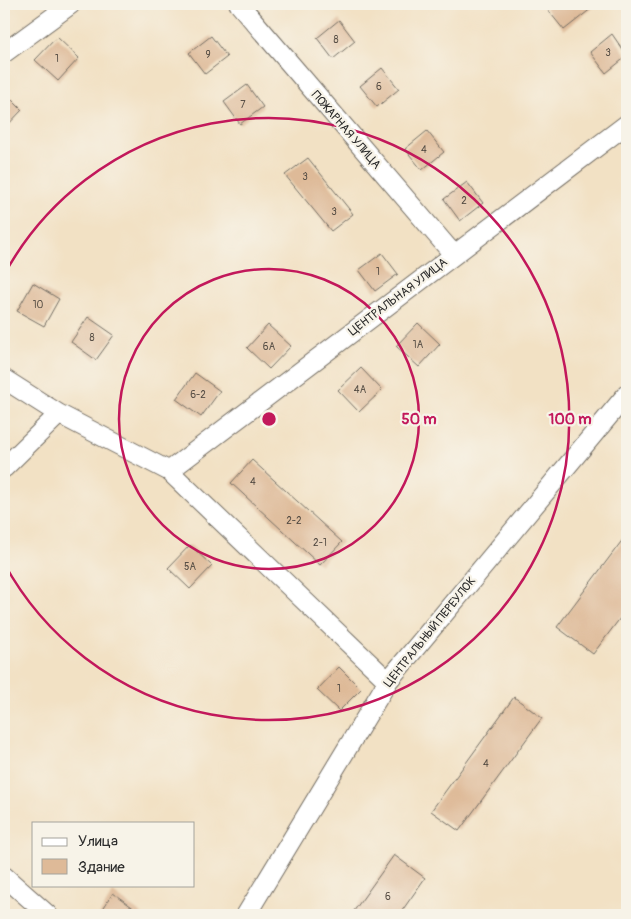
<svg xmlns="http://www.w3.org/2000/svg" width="631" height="919" font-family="Pangolin,sans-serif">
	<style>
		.building { fill: #deba98 }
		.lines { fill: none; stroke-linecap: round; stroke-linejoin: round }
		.minor-casing { stroke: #716b61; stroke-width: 21 }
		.minor { stroke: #fff; stroke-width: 19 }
		.ring { fill: none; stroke: #c2185b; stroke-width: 2.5 }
		.labels { text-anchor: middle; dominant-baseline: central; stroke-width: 4.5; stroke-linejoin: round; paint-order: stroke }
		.number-label { font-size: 10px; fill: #584f46 }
		.street-label { font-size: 12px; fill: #2b2b2b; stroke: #f7f3e8 }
		.centre { fill: #c2185b; stroke: #f7f3e8; stroke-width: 2.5 }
		.ring-label { font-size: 15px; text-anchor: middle; font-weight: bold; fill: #c2185b; stroke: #f7f3e8; stroke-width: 4.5; stroke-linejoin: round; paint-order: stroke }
	</style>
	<rect width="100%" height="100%" fill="#f7f3e8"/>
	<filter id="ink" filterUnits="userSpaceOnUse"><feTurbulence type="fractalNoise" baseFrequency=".02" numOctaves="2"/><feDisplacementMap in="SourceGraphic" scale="10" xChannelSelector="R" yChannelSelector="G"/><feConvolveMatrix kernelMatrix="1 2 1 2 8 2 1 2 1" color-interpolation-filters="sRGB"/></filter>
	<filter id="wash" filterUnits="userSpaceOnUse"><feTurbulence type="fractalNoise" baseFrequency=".0096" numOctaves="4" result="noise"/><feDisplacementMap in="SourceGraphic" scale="20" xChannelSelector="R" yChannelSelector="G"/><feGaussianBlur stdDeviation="1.12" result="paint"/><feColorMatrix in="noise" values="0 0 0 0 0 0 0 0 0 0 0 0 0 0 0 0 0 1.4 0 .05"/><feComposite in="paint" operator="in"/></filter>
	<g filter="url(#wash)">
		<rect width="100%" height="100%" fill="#f2e1c4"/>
		<g id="blocks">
			<!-- building -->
			<path class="building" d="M543 4H597L564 30Z
				M339 20 355 41 333 59 317 38Z
				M612 34 627 56 606 73 590 52Z
				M211 36 227 57 205 74 189 53Z
				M57 37 79 58 58 81 35 60Z
				M382 68 399 89 377 107 360 86Z
				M247 85 263 107 240 124 224 102Z
				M4 92 22 110 4 129Z
				M427 131 444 152 422 170 405 149Z
				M308 158 353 214 331 231 285 175Z
				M467 182 483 203 460 221 444 199Z
				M382 253 398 274 375 291 359 270Z
				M33 283 59 299 44 326 17 311Z
				M88 317 114 335 96 360 71 342Z
				M418 323 440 344 419 367 396 346Z
				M268 325 291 346 269 369 247 348Z
				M361 368 382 390 359 412 338 390Z
				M195 373 220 391 201 417 176 399Z
				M252 460 342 542 320 565 231 483Z
				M627 534V609L593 654 557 627Z
				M190 545 212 566 190 589 168 568Z
				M339 667 361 689 339 711 317 690Z
				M514 697 542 718 459 831 431 811Z
				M394 855 425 878 399 915H351Z
				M113 893 143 915H99Z"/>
		</g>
	</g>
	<g filter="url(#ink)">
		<use href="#blocks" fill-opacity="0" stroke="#716b61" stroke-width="1"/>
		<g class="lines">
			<defs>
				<path id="minor" d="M239 4 454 255
					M4 53 71 4
					M4 379 59 414 169 471 388 681
					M4 468 59 414
					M169 471 627 124
					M4 876 48 915
					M246 915 388 681 627 394"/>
			</defs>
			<!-- minor casing -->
			<use href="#minor" class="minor-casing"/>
			<!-- minor -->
			<use href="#minor" class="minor"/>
		</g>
	</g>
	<!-- distance rings -->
	<g class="ring">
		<circle cx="269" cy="419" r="150"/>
		<path d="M4 275A301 301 0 1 1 4 563"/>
	</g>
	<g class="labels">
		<!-- number labels -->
		<g class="number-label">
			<text x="336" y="40">8</text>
			<text x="608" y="53">3</text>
			<text x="208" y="55">9</text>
			<text x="57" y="59">1</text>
			<text x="379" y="87">6</text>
			<text x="243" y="105">7</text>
			<text x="424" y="150">4</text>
			<text x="305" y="177">3</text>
			<text x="464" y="201">2</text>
			<text x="334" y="212">3</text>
			<text x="378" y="272">1</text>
			<text x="38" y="305">10</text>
			<text x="92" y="338">8</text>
			<text x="418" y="345">1А</text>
			<text x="269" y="347">6А</text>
			<text x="360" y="390">4А</text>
			<text x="198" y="395">6-2</text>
			<text x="253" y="482">4</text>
			<text x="294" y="521">2-2</text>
			<text x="320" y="543">2-1</text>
			<text x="190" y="567">5А</text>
			<text x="339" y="689">1</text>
			<text x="486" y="764">4</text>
			<text x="388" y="897">6</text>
		</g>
		<!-- street labels -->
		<g class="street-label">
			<text transform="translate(346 130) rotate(49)">ПОЖАРНАЯ УЛИЦА</text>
			<text transform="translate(398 297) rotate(-37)">ЦЕНТРАЛЬНАЯ УЛИЦА</text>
			<text transform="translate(430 632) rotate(-51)">ЦЕНТРАЛЬНЫЙ ПЕРЕУЛОК</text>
		</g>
	</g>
	<circle cx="269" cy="419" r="8" class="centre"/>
	<g class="ring-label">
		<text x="419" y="424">50 m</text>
		<text x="570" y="424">100 m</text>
	</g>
	<!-- margin -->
	<rect width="631" height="919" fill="none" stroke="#f7f3e8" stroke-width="20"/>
	<!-- legend -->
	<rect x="32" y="822" width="162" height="65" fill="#f7f3e8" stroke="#a5a39c"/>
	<rect x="42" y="838" width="25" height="8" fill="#ffffff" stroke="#a5a39c"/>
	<text x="78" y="846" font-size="15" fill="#2b2b2b">Улица</text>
	<rect x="42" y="859" width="25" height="15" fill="#deba98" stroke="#a5a39c"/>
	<text x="78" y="872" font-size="15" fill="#2b2b2b">Здание</text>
</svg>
